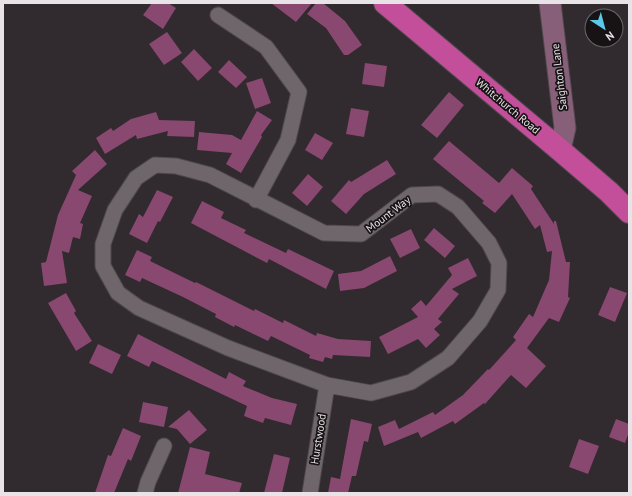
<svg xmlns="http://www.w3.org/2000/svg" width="632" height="496" font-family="'PT Sans',sans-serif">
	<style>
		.building { fill: #88486f }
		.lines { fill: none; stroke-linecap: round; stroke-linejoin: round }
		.street-casing { stroke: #4f484c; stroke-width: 17 }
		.secondary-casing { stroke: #4f484c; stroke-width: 23 }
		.highway-casing { stroke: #4f484c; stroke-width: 24 }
		.street { stroke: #6e666a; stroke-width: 15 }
		.secondary { stroke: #885f78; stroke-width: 21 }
		.highway { stroke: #c34f9a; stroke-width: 22 }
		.labels { text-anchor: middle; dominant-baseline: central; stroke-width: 3.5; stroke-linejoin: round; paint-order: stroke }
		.street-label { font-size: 11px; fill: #e8e3e6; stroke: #171315 }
	</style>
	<rect width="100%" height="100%" fill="#312a2e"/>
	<!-- building -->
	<path class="building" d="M152 3H168L176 8 163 29 143 15Z
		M271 3H312L296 22Z
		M316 3H323L345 21 362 45 348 55H344L326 28 307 14Z
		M167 32 182 53 164 65 149 44Z
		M194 49 212 68 198 81 181 62Z
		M229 60 247 77 236 88 218 72Z
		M365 63 387 66 384 87 362 84Z
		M262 78 271 103 255 109 246 83Z
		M449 92 464 105 437 138 421 125Z
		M351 108 369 111 364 137 346 134Z
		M257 111 272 120 261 135 262 137 241 173 226 164 232 153 197 150 199 132 232 135 241 140Z
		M156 112 159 120 195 121 194 137 167 136 168 131 137 139 136 135 105 154 96 138 111 128 113 131 131 119Z
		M315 133 333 143 322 160 305 150Z
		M449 141 499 183 512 168 533 186 531 189 554 224V221H556L566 262H570L568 297 570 298 559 322 549 318 527 348 546 366 526 388 511 375 485 404 484 403 455 424 453 421 421 438 418 432 384 446 378 427 395 420 399 429 433 412 435 415 463 395 488 369 489 370 516 340 513 337 529 314 533 317 549 280 552 251 547 252 540 225 535 229 512 194 495 213 482 203 484 201 433 159Z
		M95 150 107 164 78 190 92 196 80 223 83 224 80 239 73 237 69 253 62 251 67 283 44 286 41 263 46 262 58 215 76 175 72 171Z
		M387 160 396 174 364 194 346 214 331 201 349 180 351 182Z
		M308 174 323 187 307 206 292 193Z
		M157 190 173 197 160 222 158 221 147 243 129 234 139 214 143 217Z
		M202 201 224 212 221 218 246 230 244 233 286 253 288 249 334 271 326 289 269 259 267 263 191 223Z
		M434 228 455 246 445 258 424 240Z
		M411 229 420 248 400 258 390 239Z
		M137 250 152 257 150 261 195 283 196 282 254 311 255 309 283 323 284 320 316 336 317 333 338 339 371 341 370 357 333 355 332 359 325 357 323 362 309 358 310 355 271 336 268 341 235 325 234 327 215 317 216 314 183 297 142 278 140 282 125 275Z
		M390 256 397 271 364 288 340 291 338 274 361 271Z
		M468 258 477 276 452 289 459 294 438 319 442 322 434 329 440 335 426 348 418 339 388 354 379 337 418 317 411 309 421 300 426 306 452 275 448 268Z
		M610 287 627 293 615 322 598 315Z
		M66 293 76 311 74 313 92 341 76 351 48 303Z
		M138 334 226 379 229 372 246 381 243 386 272 398 297 404 291 425 265 418 263 423 244 416 247 406 152 361 149 367 127 356Z
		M98 344 121 355 112 374 89 363Z
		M143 402 168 407 164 427 139 422Z
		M189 410 207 430 190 444 177 429 168 427Z
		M351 419 372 424 368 442 364 441 356 476H352L348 493H328L331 477 340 479Z
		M616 419 629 424V432L625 443 609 437Z
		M123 428 141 436 131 461 128 459 114 493H95L108 455 111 456Z
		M579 439 599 446 588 474 569 467Z
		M190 447 210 452 205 474 242 483 239 493H178Z
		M274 454 290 458 282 493H264Z"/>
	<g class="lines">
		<defs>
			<path id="street" d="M218 15 266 47 299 92 288 140 256 200
				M155 165 176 166 210 175 324 233 361 234 412 195 438 194 458 207 489 243 499 263 498 290 480 321 448 358 411 382 371 393 327 385 228 348 170 322 139 308 118 293 103 266V244L115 210 136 178Z
				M145 493 148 482 164 446
				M310 493 327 385"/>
			<path id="secondary" d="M550 3 565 128 560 150"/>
			<path id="highway" d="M385 3 560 150 609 192 629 212"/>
		</defs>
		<!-- street casing -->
		<use href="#street" class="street-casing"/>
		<!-- secondary casing -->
		<use href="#secondary" class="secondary-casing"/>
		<!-- highway casing -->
		<use href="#highway" class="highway-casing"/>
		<!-- street -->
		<use href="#street" class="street"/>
		<!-- secondary -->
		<use href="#secondary" class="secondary"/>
		<!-- highway -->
		<use href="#highway" class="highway"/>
	</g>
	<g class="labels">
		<!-- street labels -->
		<g class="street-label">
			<text transform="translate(559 77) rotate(-97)">Saighton Lane</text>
			<text transform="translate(508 106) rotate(40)">Whitchurch Road</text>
			<text transform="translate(388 214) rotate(-37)">Mount Way</text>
			<text transform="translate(318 439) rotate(-81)">Hurstwood</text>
		</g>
	</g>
	<!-- border -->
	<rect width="632" height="496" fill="none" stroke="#e8e3e6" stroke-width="8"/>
	<!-- north arrow -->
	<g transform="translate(604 28) rotate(144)"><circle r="19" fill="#171315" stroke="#6b6669"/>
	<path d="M0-3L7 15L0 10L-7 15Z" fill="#5ac8e6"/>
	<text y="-6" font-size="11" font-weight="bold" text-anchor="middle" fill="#e8e3e6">N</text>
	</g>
</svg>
